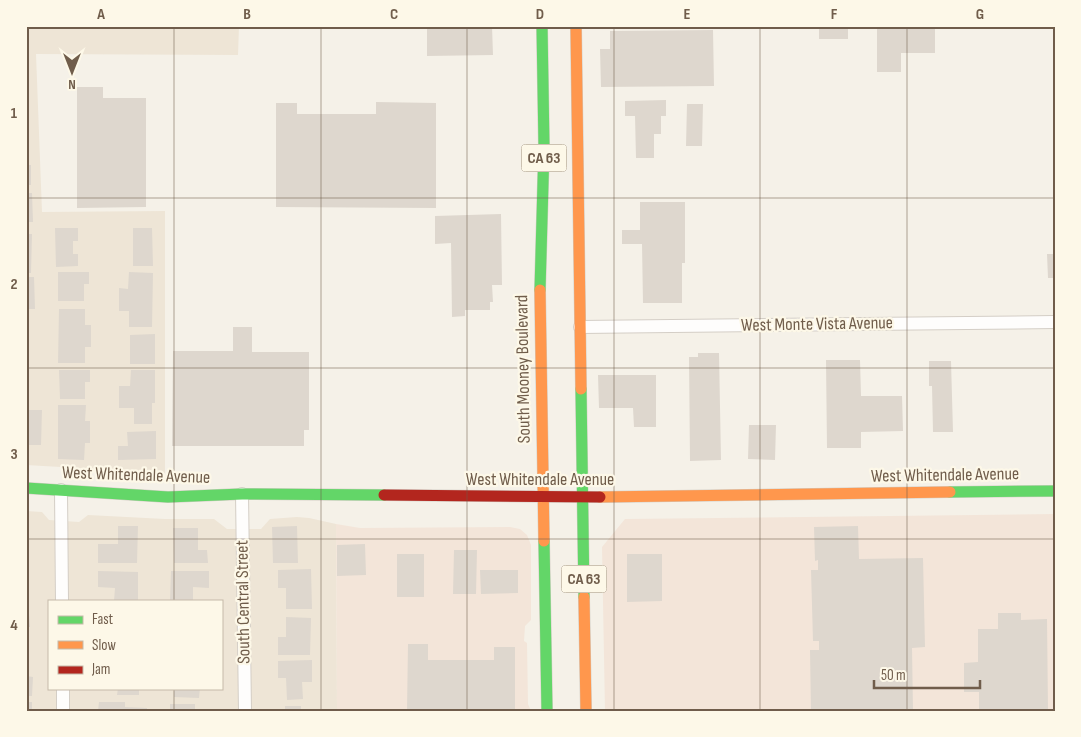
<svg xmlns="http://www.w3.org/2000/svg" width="1081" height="737" font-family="'Sofia Sans Condensed',sans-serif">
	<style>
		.residential { fill: #eee5d6; fill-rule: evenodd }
		.commercial { fill: #f3e5d9 }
		.building { fill: #ded7ce }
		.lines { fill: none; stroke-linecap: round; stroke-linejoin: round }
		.street-casing { stroke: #d4cec6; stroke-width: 14 }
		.fast-casing { stroke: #d2cdc4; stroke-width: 12 }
		.slow-casing { stroke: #d2cdc4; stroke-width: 12 }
		.jam-casing { stroke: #d2cdc4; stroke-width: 12 }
		.street { stroke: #fefdfc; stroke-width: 12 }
		.fast { stroke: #63d668; stroke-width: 11 }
		.slow { stroke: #ff974d; stroke-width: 11 }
		.jam { stroke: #b3261e; stroke-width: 11 }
		.grid { fill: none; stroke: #705d4b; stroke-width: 1; stroke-opacity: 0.55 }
		.labels { text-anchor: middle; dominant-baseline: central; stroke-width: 4.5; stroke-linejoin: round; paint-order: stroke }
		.shield { fill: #fdf8e8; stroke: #9a8c7a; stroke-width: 1 }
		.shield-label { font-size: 16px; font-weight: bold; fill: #705d4b }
		.street-label { font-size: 18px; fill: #705d4b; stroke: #fdf8e8 }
		.neatline { fill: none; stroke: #705d4b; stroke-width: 2 }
		.grid-label { font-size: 16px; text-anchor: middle; font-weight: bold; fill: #705d4b }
	</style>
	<rect width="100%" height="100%" fill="#f5f1e8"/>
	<!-- residential -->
	<path class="residential" d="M26 26H239L238 55 36 54 42 212 165 211V473L26 465Z
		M26 511 42 512 49 520 79 522 88 515 165 519H214L227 529H261L270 519 297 517 309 518 336 524 337 711H26ZM49 601H221V688H49Z"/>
	<!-- commercial -->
	<path class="commercial" d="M1055 514V711H605L602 547 625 519Z
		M336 524 360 528 510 527 520 529 527 535 531 545V620L525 626 524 641 527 643 528 704 531 711H337Z"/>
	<!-- building -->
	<path class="building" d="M427 26H492L493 55 427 56Z
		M819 26H848V39H819Z
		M877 26H935V53H901V72H877Z
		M713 30 714 86 601 87 600 49H610V31Z
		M77 87H103V98H146V207L77 208Z
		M666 100V116H661V134H654V158H636L635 116H625V101Z
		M376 102 436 103V208L276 207V103H297V114H376Z
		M687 104H703L702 146H686Z
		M26 165H31V185H26Z
		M26 193H32L33 222H26Z
		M640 202H685V263H682V303H643L642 244H622V230H640Z
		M501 214 502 285H492L493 302H490V310H465V316L452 317 451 243 435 244V216Z
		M55 228H78V241H73V254H78V266L56 267Z
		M133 228H152L153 266H133Z
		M26 234H32L31 273H26Z
		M1047 254H1055V278H1048Z
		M58 272H89V284H84V301H58Z
		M129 272 153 273 152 327H129V311H119V288L128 289Z
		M26 277H34L35 309H26Z
		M59 309H85V325H91V347H85V363H58Z
		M233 327H252V352H309V430H304V446H172L173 351H233Z
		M155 334V364H130V335Z
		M698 353H719L721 460 690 461 689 357H698Z
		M826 360H860L861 396H902L903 431 861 432V448H827Z
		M929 361H951L953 432H933L932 386H929Z
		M59 370H90V382H85V399H60Z
		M131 370H155V403H152V424H134V408H119V386H130Z
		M598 375H656V427H634L633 408H599Z
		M58 405H86L85 421H90V443H85L84 460 58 459Z
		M26 410H42L41 445H26Z
		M749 425H776L775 460 748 459Z
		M156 431V459L118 460V446H128L127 432Z
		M118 526H138L137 563H98V544H118Z
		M297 526 298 563H273L272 527Z
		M858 526 859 559 923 558 925 647 912 648 913 711H811L810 650H819V641H813L811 570H818V560L815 561 814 527Z
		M173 528H198V550H207L208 563H174Z
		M26 541H29V558H26Z
		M365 544 366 575 337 576V545Z
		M454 550H477L476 594H453Z
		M397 554H424V597H397Z
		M627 554H662V601L627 602Z
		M26 565H29V581H26Z
		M311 569 312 609H286V588H278V570Z
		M480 570H518V593L481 594Z
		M98 571 138 572V601H114L115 588 98 587Z
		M171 571H209V588L193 587V601H170Z
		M998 613H1021V620L1047 619 1048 711H979V692H964V663L978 662V629H998Z
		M26 614H29L30 627H26Z
		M286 617 311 618 310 655H278V637H286Z
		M408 644H428V660H494V647H515V711H407Z
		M312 660V682H302L303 699 287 700 286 678H278V661Z
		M26 676 33 677 32 696H26Z
		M118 688H139V695H117Z
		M174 688H200L199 698 174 697Z
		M26 702H32V711H26Z
		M99 702H125V707L147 708V711H98Z
		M170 704H195V711H170Z
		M285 706H301V711H285Z"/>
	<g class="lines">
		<defs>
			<path id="street" d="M580 327 1055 322
				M61 490 62 601
				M242 494 245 711
				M63 688V711"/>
			<path id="fast" d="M540 290 544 147 542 26
				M581 389 584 597
				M26 488 168 497 242 494 384 495
				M950 492 1055 491
				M544 541 547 711"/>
			<path id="slow" d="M576 26 581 389
				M540 290 544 541
				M600 497 950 492
				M584 597 586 711"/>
			<path id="jam" d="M384 495 600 497"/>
		</defs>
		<!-- street casing -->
		<use href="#street" class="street-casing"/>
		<!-- fast casing -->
		<use href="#fast" class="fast-casing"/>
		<!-- slow casing -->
		<use href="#slow" class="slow-casing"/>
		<!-- jam casing -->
		<use href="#jam" class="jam-casing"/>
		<!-- street -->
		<use href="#street" class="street"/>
		<!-- fast -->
		<use href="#fast" class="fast"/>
		<!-- slow -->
		<use href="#slow" class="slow"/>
		<!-- jam -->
		<use href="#jam" class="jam"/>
	</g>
	<!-- grid -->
	<path class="grid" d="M174 26V601M321 26V711M467 26V711M614 26V711M760 26V711M907 26V711M26 198H1055M26 368H1055M26 539H1055M174 688V711"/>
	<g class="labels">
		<!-- shield labels -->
		<g class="shield">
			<rect x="521.5" y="144.5" width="45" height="27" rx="4"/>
			<rect x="561.5" y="565.5" width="45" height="27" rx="4"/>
		</g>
		<g class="shield-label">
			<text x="544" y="158">CA 63</text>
			<text x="584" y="579">CA 63</text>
		</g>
		<!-- street labels -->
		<g class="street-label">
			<text transform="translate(817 324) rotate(-1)">West Monte Vista Avenue</text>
			<text transform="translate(523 369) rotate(-91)">South Mooney Boulevard</text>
			<text transform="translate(136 475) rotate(2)">West Whitendale Avenue</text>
			<text transform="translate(945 475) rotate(-1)">West Whitendale Avenue</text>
			<text x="540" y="479">West Whitendale Avenue</text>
			<text transform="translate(243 602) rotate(-91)">South Central Street</text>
		</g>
	</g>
	<!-- border -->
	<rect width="1081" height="737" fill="none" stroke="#fdf8e8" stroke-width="55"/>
	<!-- legend -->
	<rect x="48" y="600" width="175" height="90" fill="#fdf8e8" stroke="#c5baa9"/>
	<rect x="58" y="616" width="25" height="8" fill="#63d668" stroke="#c5baa9"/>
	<text x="92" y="624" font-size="15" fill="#705d4b">Fast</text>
	<rect x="58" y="641" width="25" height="8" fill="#ff974d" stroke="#c5baa9"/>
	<text x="92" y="650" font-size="15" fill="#705d4b">Slow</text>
	<rect x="58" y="666" width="25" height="8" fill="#b3261e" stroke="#c5baa9"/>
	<text x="92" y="674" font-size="15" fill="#705d4b">Jam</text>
	<!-- north arrow -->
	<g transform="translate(72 72) rotate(180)" stroke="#fdf8e8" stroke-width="4" paint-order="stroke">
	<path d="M0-4L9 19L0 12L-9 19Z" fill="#705d4b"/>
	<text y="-8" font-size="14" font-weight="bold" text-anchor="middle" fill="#705d4b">N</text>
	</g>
	<!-- scale -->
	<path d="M874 680v8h106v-8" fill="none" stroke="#705d4b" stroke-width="2.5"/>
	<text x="881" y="680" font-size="15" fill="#705d4b" stroke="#fdf8e8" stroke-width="4" paint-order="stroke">50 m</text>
	<rect x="28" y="28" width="1026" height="682" class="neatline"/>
	<g class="grid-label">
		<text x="101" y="19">A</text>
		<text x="247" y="19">B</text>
		<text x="394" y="19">C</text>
		<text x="540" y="19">D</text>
		<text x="687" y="19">E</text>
		<text x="834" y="19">F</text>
		<text x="980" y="19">G</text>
		<text x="14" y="118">1</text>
		<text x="14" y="289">2</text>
		<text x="14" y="459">3</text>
		<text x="14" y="630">4</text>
	</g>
</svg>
